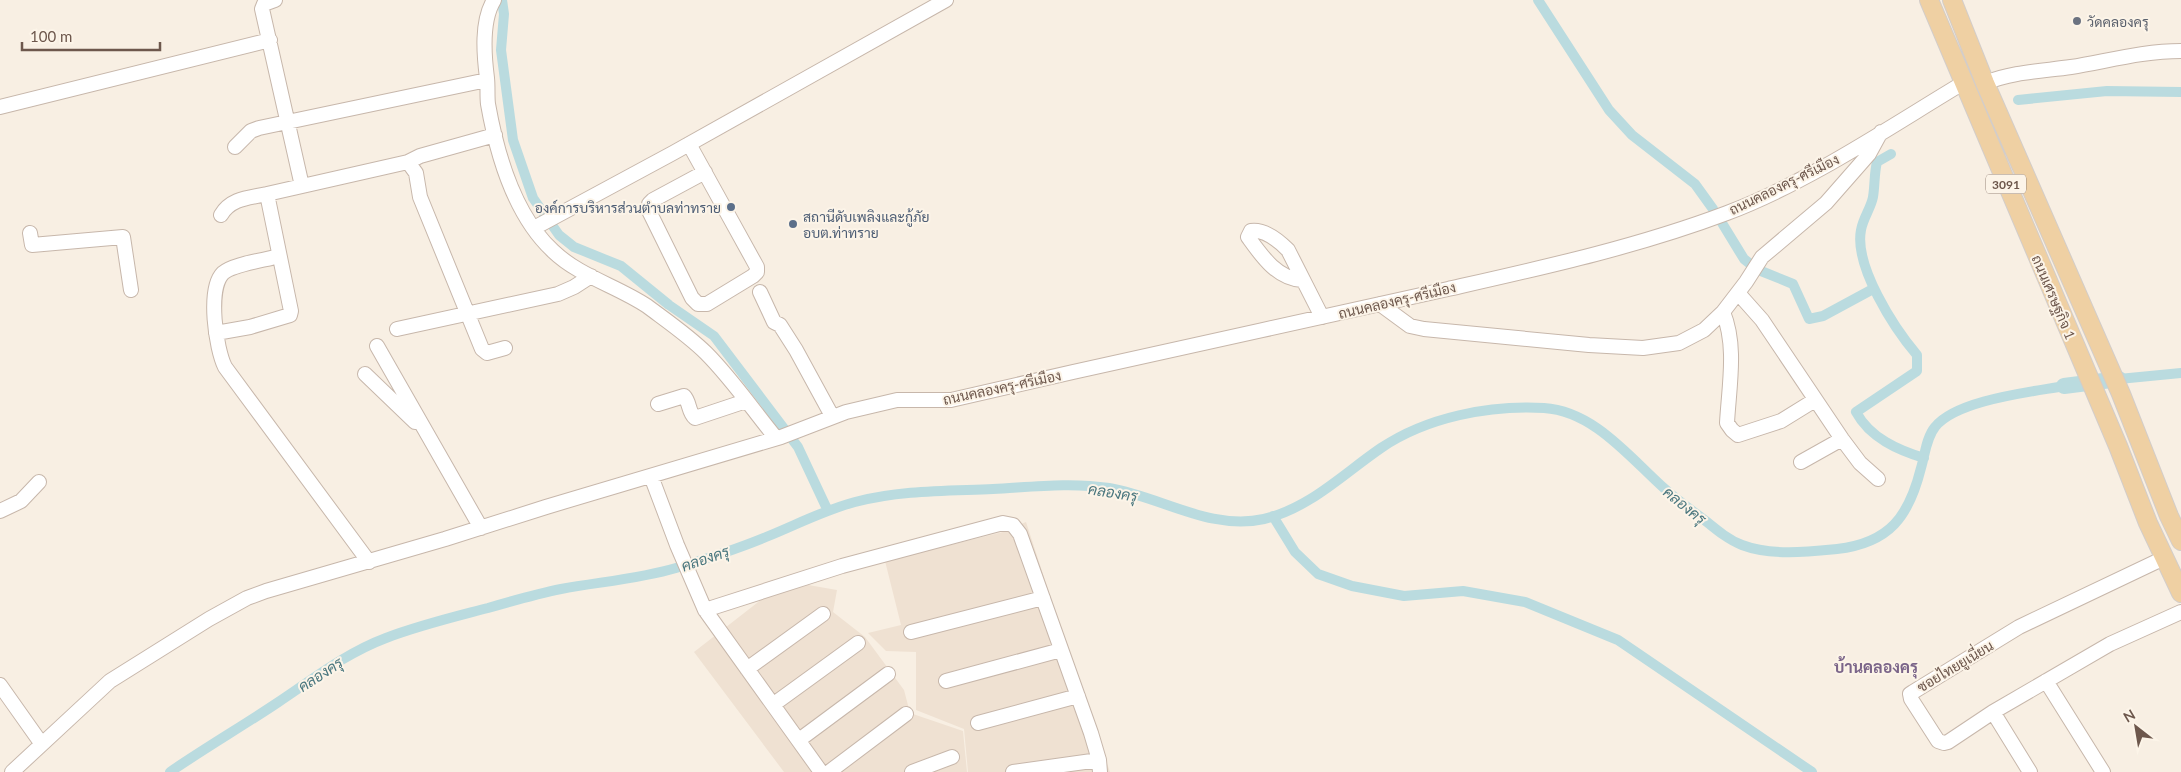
<svg xmlns="http://www.w3.org/2000/svg" width="2181" height="772" font-family="Lato,Sarabun,sans-serif">
	<style>
		.residential { fill: #efe1d2 }
		.lines { fill: none; stroke-linecap: round; stroke-linejoin: round }
		.canal { stroke: #badbdf; stroke-width: 10 }
		.river { stroke: #badbdf; stroke-width: 16 }
		.minor-casing { stroke: #c7b7ab; stroke-width: 16 }
		.major-casing { stroke: #d3cdc9; stroke-width: 20 }
		.minor { stroke: #fff; stroke-width: 14 }
		.major { stroke: #efd0a3; stroke-width: 18 }
		.worship-dot { fill: #6b7280; stroke: #fcf4e8; stroke-width: 2 }
		.service-dot { fill: #5c6f8a; stroke: #fcf4e8; stroke-width: 2 }
		.labels { text-anchor: middle; dominant-baseline: central; stroke-width: 4; stroke-linejoin: round; paint-order: stroke }
		.shield { fill: #fcf4e8; stroke: #98867b; stroke-width: 1 }
		.shield-label { font-size: 12px; font-weight: bold; fill: #6d574c }
		.worship-label { font-size: 14px; fill: #5b616d; stroke: #fcf4e8; text-anchor: start }
		.street-label { font-size: 14px; fill: #6d574c; stroke: #fcf4e8 }
		.service-label { font-size: 14px; fill: #4e5e75; stroke: #fcf4e8; text-anchor: end }
		.water-label { font-size: 15px; font-style: italic; fill: #49767e; stroke: #fcf4e8 }
		.quarter-label { font-size: 16px; font-weight: bold; fill: #7b6589; stroke: #fcf4e8 }
	</style>
	<rect width="100%" height="100%" fill="#f8efe3"/>
	<!-- residential -->
	<path class="residential" d="M1026 522 1069 654 1110 772H968L964 729 916 710V652L886 651 868 633 901 625 885 561 1003 532Z
		M785 581 837 590 833 612 865 637 904 690 910 713 963 731 967 772H784L694 652Z"/>
	<g class="lines">
		<!-- canal -->
		<path class="canal" d="M502 0 504 14 501 50 513 140 533 198 559 235 574 247 621 266 669 305 714 336 798 447 828 511
			M1538 0 1609 110 1632 135 1695 184 1713 209
			M2018 100 2107 91 2181 92
			M1891 154 1877 162C1874 174 1875 185 1873 197 1871 208 1863 218 1861 230 1854 266 1894 328 1917 355V371L1856 412C1870 438 1898 450 1924 458
			M1722 223 1744 259 1749 263
			M1756 269 1793 284 1809 319 1823 316 1873 289
			M2119 379 2181 373
			M1273 516 1295 552 1318 574 1352 586 1404 596 1463 591 1525 602 1618 640 1812 772
			M170 772C205 748 241 727 277 703 313 679 346 653 386 638 420 625 454 617 488 608 512 601 536 594 561 589 598 582 639 579 676 568 706 559 737 549 766 537 796 525 824 510 855 502 900 490 947 491 993 489 1031 487 1071 482 1109 488 1162 497 1210 531 1264 519 1310 508 1343 474 1381 448 1427 417 1489 405 1544 408 1594 411 1630 458 1665 489 1678 501 1693 511 1707 522 1718 531 1729 540 1742 545 1771 556 1807 552 1837 549 1890 543 1909 516 1921 468 1925 455 1926 438 1935 427 1956 400 2031 392 2064 386"/>
		<!-- river -->
		<path class="river" d="M2064 386 2119 379"/>
		<defs>
			<path id="minor" d="M275 0 264 4 262 9 302 186
				M494 0C481 21 484 55 487 78 488 87 487 96 488 104 497 155 514 215 553 251 579 276 617 286 647 306 667 321 689 336 706 353 732 379 753 410 776 438
				M1985 83C2011 72 2043 71 2071 67 2108 61 2143 51 2181 51
				M0 107 270 40
				M689 144C712 185 734 226 757 267V272L753 276 707 304H698L692 298 649 211V204L653 200 705 172
				M235 147 251 131 259 128 487 80
				M408 162 420 156 495 135
				M221 215C231 198 249 198 267 194
				M534 228 673 153 946 0
				M30 233 32 245 123 237 131 290
				M279 256C266 260 233 264 223 273 207 289 216 349 225 367L369 562
				M1302 280C1277 279 1261 255 1248 237L1251 231C1265 229 1279 241 1288 250L1322 317
				M760 292 774 322 780 325 796 350 832 416
				M1738 293 1762 320 1842 439 1860 463 1878 479
				M1380 304 1410 326 1424 329 1589 345 1643 348 1679 343 1704 330 1723 312 1746 282 1762 257 1826 203 1869 154 1881 132
				M1723 312C1737 346 1729 386 1727 423L1732 430 1738 435 1781 421 1815 400
				M397 329 558 294 574 287 591 276
				M216 333 250 327 290 315 291 311 267 194 408 162 416 173 420 197 482 349 487 353 505 348
				M377 346 481 528
				M365 374 415 422
				M658 404 684 396C690 402 688 412 695 418L746 401
				M1801 462 1842 439
				M651 476 677 545 705 610 821 772
				M0 511 21 501 39 482
				M2164 558 2019 627 1913 692 1910 694 1911 699 1938 741 1944 743 1948 742 1993 712 2110 644 2181 612
				M705 610 842 566 1003 523 1013 525 1020 534 1091 733 1099 760 1100 772
				M911 632 1043 598
				M747 669 823 614
				M946 681 1061 650
				M2046 681 2103 772
				M0 685 41 743
				M774 704 858 643
				M1993 712 2030 772
				M978 723 1078 696
				M799 740 888 674
				M12 772 110 681 209 619 247 598 266 591 445 539 546 507 781 437 846 412 897 400H951L1073 372C1198 344 1323 317 1448 289 1541 268 1637 247 1727 213 1809 182 1888 128 1963 83
				M829 772 906 714
				M912 772 952 757
				M1013 772 1099 760"/>
			<path id="major" d="M1929 0 2118 446 2148 523 2181 593
				M1952 0 1985 83 2121 394 2169 516 2181 541"/>
		</defs>
		<!-- minor casing -->
		<use href="#minor" class="minor-casing"/>
		<!-- major casing -->
		<use href="#major" class="major-casing"/>
		<!-- minor -->
		<use href="#minor" class="minor"/>
		<!-- major -->
		<use href="#major" class="major"/>
	</g>
	<!-- markers -->
	<circle class="worship-dot" cx="2077" cy="21" r="5"/>
	<g class="service-dot">
		<circle cx="731" cy="207" r="5"/>
		<circle cx="793" cy="224" r="5"/>
	</g>
	<g class="labels">
		<!-- shield labels -->
		<rect class="shield" x="1986" y="174.5" width="40" height="19" rx="4"/>
		<g class="shield-label">
			<text x="2006" y="184">3091</text>
		</g>
		<!-- worship labels -->
		<g class="worship-label">
			<text x="2087" y="21">วัดคลองครุ</text>
		</g>
		<!-- street labels -->
		<g class="street-label">
			<text transform="translate(1784 184) rotate(-26)">ถนนคลองครุ-ศรีเมือง</text>
			<text transform="translate(2054 297) rotate(67)">ถนนเศรษฐกิจ 1</text>
			<text transform="translate(1397 300) rotate(-13)">ถนนคลองครุ-ศรีเมือง</text>
			<text transform="translate(1002 387) rotate(-12)">ถนนคลองครุ-ศรีเมือง</text>
			<text transform="translate(1955 666) rotate(-31)">ซอยไทยยูเนี่ยน</text>
		</g>
		<!-- service labels -->
		<g class="service-label">
			<text x="721" y="207">องค์การบริหารส่วนตำบลท่าทราย</text>
			<text x="803" y="216" text-anchor="start">สถานีดับเพลิงและกู้ภัย<tspan x="803" dy="16">อบต.ท่าทราย</tspan></text>
		</g>
		<!-- water labels -->
		<g class="water-label">
			<text transform="translate(1113 492) rotate(9)">คลองครุ</text>
			<text transform="translate(1685 505) rotate(39)">คลองครุ</text>
			<text transform="translate(705 558) rotate(-19)">คลองครุ</text>
			<text transform="translate(320 674) rotate(-33)">คลองครุ</text>
		</g>
		<!-- quarter labels -->
		<g class="quarter-label">
			<text x="1876" y="666">บ้านคลองครุ</text>
		</g>
	</g>
	<!-- north arrow -->
	<g transform="translate(2136 727) rotate(329)" stroke="#fcf4e8" stroke-width="4" paint-order="stroke">
	<path d="M0-4L9 19L0 12L-9 19Z" fill="#6d574c"/>
	<text y="-8" font-size="14" font-weight="bold" text-anchor="middle" fill="#6d574c">N</text>
	</g>
	<!-- scale -->
	<path d="M22 42v8h138v-8" fill="none" stroke="#6d574c" stroke-width="2.5"/>
	<text x="30" y="42" font-size="15" fill="#6d574c" stroke="#fcf4e8" stroke-width="4" paint-order="stroke">100 m</text>
</svg>
